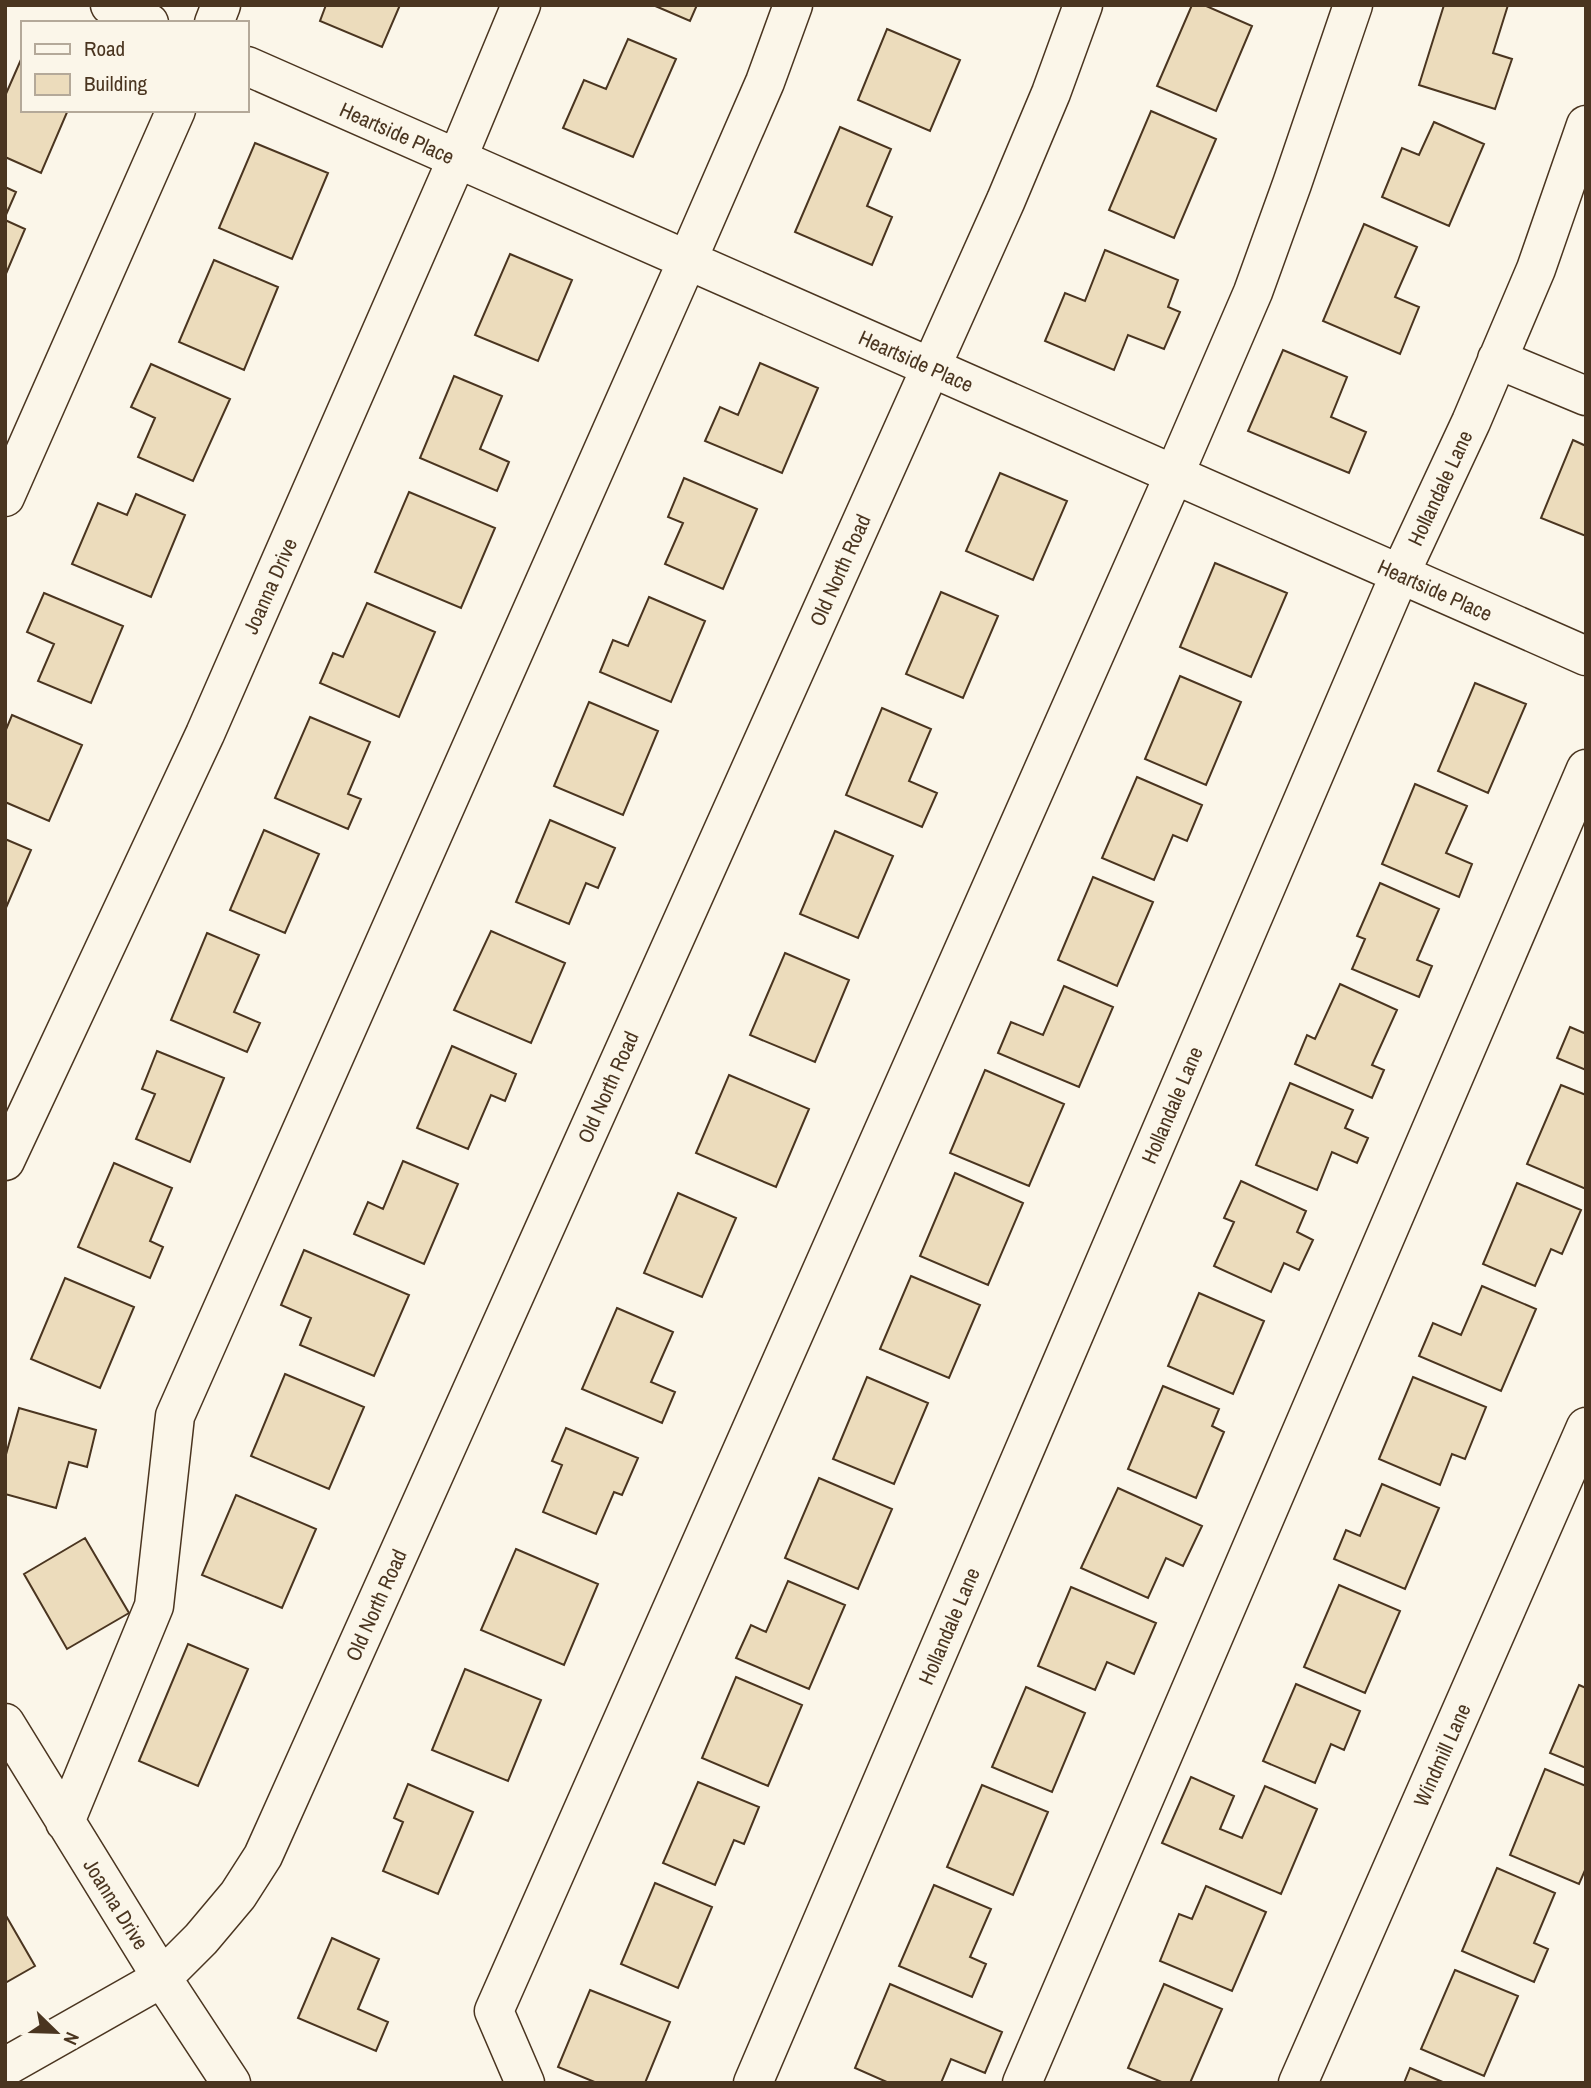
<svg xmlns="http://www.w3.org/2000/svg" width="1591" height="2088" font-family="'Archivo Narrow',sans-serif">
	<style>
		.building { fill: #ecdcbc; stroke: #4a3520; stroke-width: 2 }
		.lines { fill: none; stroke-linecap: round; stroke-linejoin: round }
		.minor-casing { stroke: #4a3520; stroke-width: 41 }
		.minor { stroke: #fbf6e9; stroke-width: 38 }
		.labels { text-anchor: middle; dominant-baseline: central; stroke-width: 5; stroke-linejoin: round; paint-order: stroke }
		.street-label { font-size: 21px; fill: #4a3520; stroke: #fbf6e9 }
	</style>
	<rect width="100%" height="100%" fill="#fbf6e9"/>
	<!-- building -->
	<path class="building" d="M326 5H400L382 47 320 21Z
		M653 5H697L690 21Z
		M1192 5H1204L1252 26 1216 111 1157 86Z
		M1444 5H1508L1493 53 1512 59 1495 109 1419 85Z
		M887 29 960 60 930 131 858 100Z
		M628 39 676 59 633 157 563 128 584 80 606 89Z
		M23 55V110H68L41 173 5 157V96Z
		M1151 111 1216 139 1174 238 1109 210Z
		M1434 122 1484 144 1449 226 1382 197 1402 148 1419 155Z
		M840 127 891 149 867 206 892 217 872 265 795 232Z
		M255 143 328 173 292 259 219 228Z
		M5 187 16 192 5 217Z
		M5 220 25 229 5 276Z
		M1364 224 1417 247 1395 297 1419 307 1400 354 1323 321Z
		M1105 250 1178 280 1168 307 1180 312 1164 349 1128 335 1114 370 1045 341 1065 293 1085 301Z
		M510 254 572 280 538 361 475 335Z
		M214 260 278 287 244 370 179 342Z
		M1283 350 1347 377 1331 417 1366 432 1349 473 1248 431Z
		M760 363 818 388 782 473 705 441 720 407 738 415Z
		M151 364 230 399 193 481 138 457 155 418 131 407Z
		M454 376 502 396 480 449 509 462 497 491 420 458Z
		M1573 440 1586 446V536L1541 518Z
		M1000 473 1067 501 1033 580 966 551Z
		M684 478 757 509 723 589 665 564 683 523 668 517Z
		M409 492 495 528 461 608 375 572Z
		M136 494 185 515 151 597 72 564 98 503 127 515Z
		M1215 563 1287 593 1251 677 1180 647Z
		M941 592 998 616 963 698 906 674Z
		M44 593 123 626 91 703 38 681 54 644 27 632Z
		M649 597 705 621 671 702 600 672 613 640 628 646Z
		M367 603 435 632 399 717 320 683 333 653 343 657Z
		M1180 676 1241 702 1206 785 1145 759Z
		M1475 683 1526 704 1488 793 1438 771Z
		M589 702 658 731 623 815 554 786Z
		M882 708 931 729 909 781 937 793 922 827 846 795Z
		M12 715 82 745 49 821 5 802V732Z
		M310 717 370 742 348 794 361 799 348 829 275 798Z
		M1137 777 1202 805 1187 841 1173 835 1154 880 1102 858Z
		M1415 784 1467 806 1446 853 1472 864 1459 897 1382 864Z
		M550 820 615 848 598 888 586 883 569 924 516 902Z
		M264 830 319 854 285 933 230 910Z
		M835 831 893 856 858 938 800 914Z
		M5 839 31 850 5 910Z
		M1093 877 1153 902 1117 986 1058 960Z
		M1380 883 1439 909 1417 960 1432 966 1419 997 1352 969 1365 939 1357 936Z
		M491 931 565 963 531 1043 454 1010Z
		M207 933 259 955 234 1012 260 1023 247 1052 171 1020Z
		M785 953 849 980 815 1062 750 1035Z
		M1340 984 1397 1010 1372 1065 1384 1070 1372 1098 1295 1064 1307 1035 1315 1039Z
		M1064 986 1113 1007 1079 1087 998 1053 1011 1022 1043 1035Z
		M1570 1027 1584 1033 1586 1030V1070L1557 1058Z
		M452 1046 516 1074 505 1101 491 1095 468 1149 417 1128Z
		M157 1051 224 1078 190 1162 136 1139 155 1094 142 1089Z
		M985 1070 1064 1104 1029 1186 950 1153Z
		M729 1075 809 1109 776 1187 696 1153Z
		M1290 1083 1353 1110 1345 1128 1368 1138 1357 1163 1332 1152 1317 1190 1256 1165Z
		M1561 1085 1586 1095V1189L1527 1164Z
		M403 1161 458 1184 424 1264 354 1234 368 1202 383 1209Z
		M114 1163 172 1188 150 1241 163 1247 150 1278 78 1247Z
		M955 1173 1023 1203 988 1285 920 1256Z
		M1241 1181 1306 1211 1297 1232 1313 1240 1299 1270 1284 1263 1271 1292 1214 1266 1234 1222 1224 1218Z
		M1517 1183 1581 1210 1562 1254 1551 1249 1535 1286 1483 1264Z
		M678 1193 736 1218 702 1297 644 1273Z
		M304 1250 409 1295 374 1376 300 1345 311 1318 281 1305Z
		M911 1276 980 1305 949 1378 880 1349Z
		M65 1278 134 1307 100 1388 31 1359Z
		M1482 1286 1536 1309 1501 1391 1419 1356 1433 1323 1461 1335Z
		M1199 1293 1264 1321 1233 1394 1168 1366Z
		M617 1308 673 1332 651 1382 675 1392 662 1423 582 1389Z
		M285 1374 364 1407 329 1489 251 1456Z
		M867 1377 928 1403 894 1484 833 1459Z
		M1413 1377 1486 1407 1465 1459 1452 1454 1440 1485 1379 1459Z
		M1163 1386 1219 1409 1212 1426 1224 1432 1196 1498 1128 1469Z
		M19 1408 96 1430 87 1467 69 1462 56 1508 5 1494V1458Z
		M566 1428 638 1458 622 1495 614 1492 596 1534 543 1512 562 1465 552 1461Z
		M819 1478 892 1509 858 1589 785 1558Z
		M1382 1484 1439 1508 1405 1589 1334 1559 1346 1530 1360 1536Z
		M1118 1488 1202 1526 1183 1566 1166 1558 1148 1598 1081 1568Z
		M236 1495 316 1529 282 1608 202 1575Z
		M85 1538 129 1613 67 1649 24 1574Z
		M516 1549 598 1584 564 1665 481 1630Z
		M788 1581 845 1605 809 1689 736 1658 751 1625 766 1632Z
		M1339 1585 1400 1611 1365 1693 1304 1667Z
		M1071 1587 1156 1623 1134 1674 1107 1662 1095 1690 1038 1666Z
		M188 1644 248 1669 198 1786 139 1761Z
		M465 1669 541 1700 508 1781 432 1750Z
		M736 1677 802 1705 768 1786 702 1758Z
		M1296 1684 1360 1711 1344 1750 1331 1744 1315 1783 1263 1761Z
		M1579 1685 1586 1688V1768L1550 1753Z
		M1026 1687 1085 1713 1052 1792 992 1767Z
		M1545 1769 1586 1786V1868L1579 1884 1510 1855Z
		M1191 1777 1234 1796 1220 1829 1242 1838 1265 1786 1317 1809 1281 1894 1162 1843Z
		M698 1782 759 1807 744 1844 734 1840 715 1885 663 1863Z
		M408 1784 473 1812 438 1894 383 1871 403 1822 394 1818Z
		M982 1785 1048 1812 1013 1895 947 1867Z
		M1497 1868 1555 1893 1534 1943 1548 1949 1534 1982 1462 1951Z
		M655 1883 712 1907 678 1988 621 1964Z
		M934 1885 991 1909 970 1957 986 1964 972 1997 899 1966Z
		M1206 1886 1266 1912 1232 1991 1160 1961 1179 1914 1192 1919Z
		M5 1914 35 1966 5 1983Z
		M332 1938 379 1959 358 2009 388 2022 376 2051 298 2018Z
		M1455 1970 1518 1996 1484 2076 1421 2049Z
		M890 1984 1002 2032 985 2073 951 2059 941 2083H889L855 2068Z
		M1164 1984 1222 2009 1190 2083H1164L1128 2068Z
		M590 1990 670 2022 645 2083H597L558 2067Z
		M1410 2068 1445 2083H1404Z"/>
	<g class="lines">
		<defs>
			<path id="minor" d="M110 5 149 23
				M214 23 221 5
				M247 66 1586 656
				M1497 359 1586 396
				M5 497 176 110
				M5 1161 205 734 457 159 521 5
				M5 1723 162 1978 231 2083
				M65 1822 154 1606 175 1416 687 261 765 82 793 5
				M5 2067 162 1978 201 1939 238 1895 263 1856 1006 200 1051 93 1083 5
				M525 2083 494 2011 1174 475 1253 292 1292 184 1353 5
				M753 2083 1400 574 1471 422 1536 269 1586 125
				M1022 2083 1586 769
				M1298 2083 1586 1427"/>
		</defs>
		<!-- minor casing -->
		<use href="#minor" class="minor-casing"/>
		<!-- minor -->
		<use href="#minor" class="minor"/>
	</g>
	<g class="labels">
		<!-- street labels -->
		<g class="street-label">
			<text transform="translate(397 133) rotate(24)">Heartside Place</text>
			<text transform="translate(916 361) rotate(24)">Heartside Place</text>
			<text transform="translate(1440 488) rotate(-65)">Hollandale Lane</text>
			<text transform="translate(840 570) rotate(-66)">Old North Road</text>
			<text transform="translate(270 586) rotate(-66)">Joanna Drive</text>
			<text transform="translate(1435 590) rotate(24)">Heartside Place</text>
			<text transform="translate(608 1087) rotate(-66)">Old North Road</text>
			<text transform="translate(1172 1105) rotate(-67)">Hollandale Lane</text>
			<text transform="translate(376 1605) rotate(-66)">Old North Road</text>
			<text transform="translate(949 1626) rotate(-67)">Hollandale Lane</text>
			<text transform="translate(1442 1755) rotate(-66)">Windmill Lane</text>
			<text transform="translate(116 1904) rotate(58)">Joanna Drive</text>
		</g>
	</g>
	<!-- border -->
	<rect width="1591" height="2088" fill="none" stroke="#4a3520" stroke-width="14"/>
	<!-- legend -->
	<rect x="21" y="21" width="228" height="91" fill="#fbf6e9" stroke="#b4a999" stroke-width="2"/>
	<rect x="35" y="44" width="35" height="10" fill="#fbf6e9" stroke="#b4a999" stroke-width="2"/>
	<text x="84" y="56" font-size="21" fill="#4a3520">Road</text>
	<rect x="35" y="74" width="35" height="21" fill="#ecdcbc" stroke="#b4a999" stroke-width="2"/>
	<text x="84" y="91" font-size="21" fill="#4a3520">Building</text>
	<!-- north arrow -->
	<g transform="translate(56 2032) rotate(113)" stroke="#fbf6e9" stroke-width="5" paint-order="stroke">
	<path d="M0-5L12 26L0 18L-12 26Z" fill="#4a3520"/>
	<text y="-10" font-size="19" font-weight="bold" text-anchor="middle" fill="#4a3520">N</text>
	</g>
</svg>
